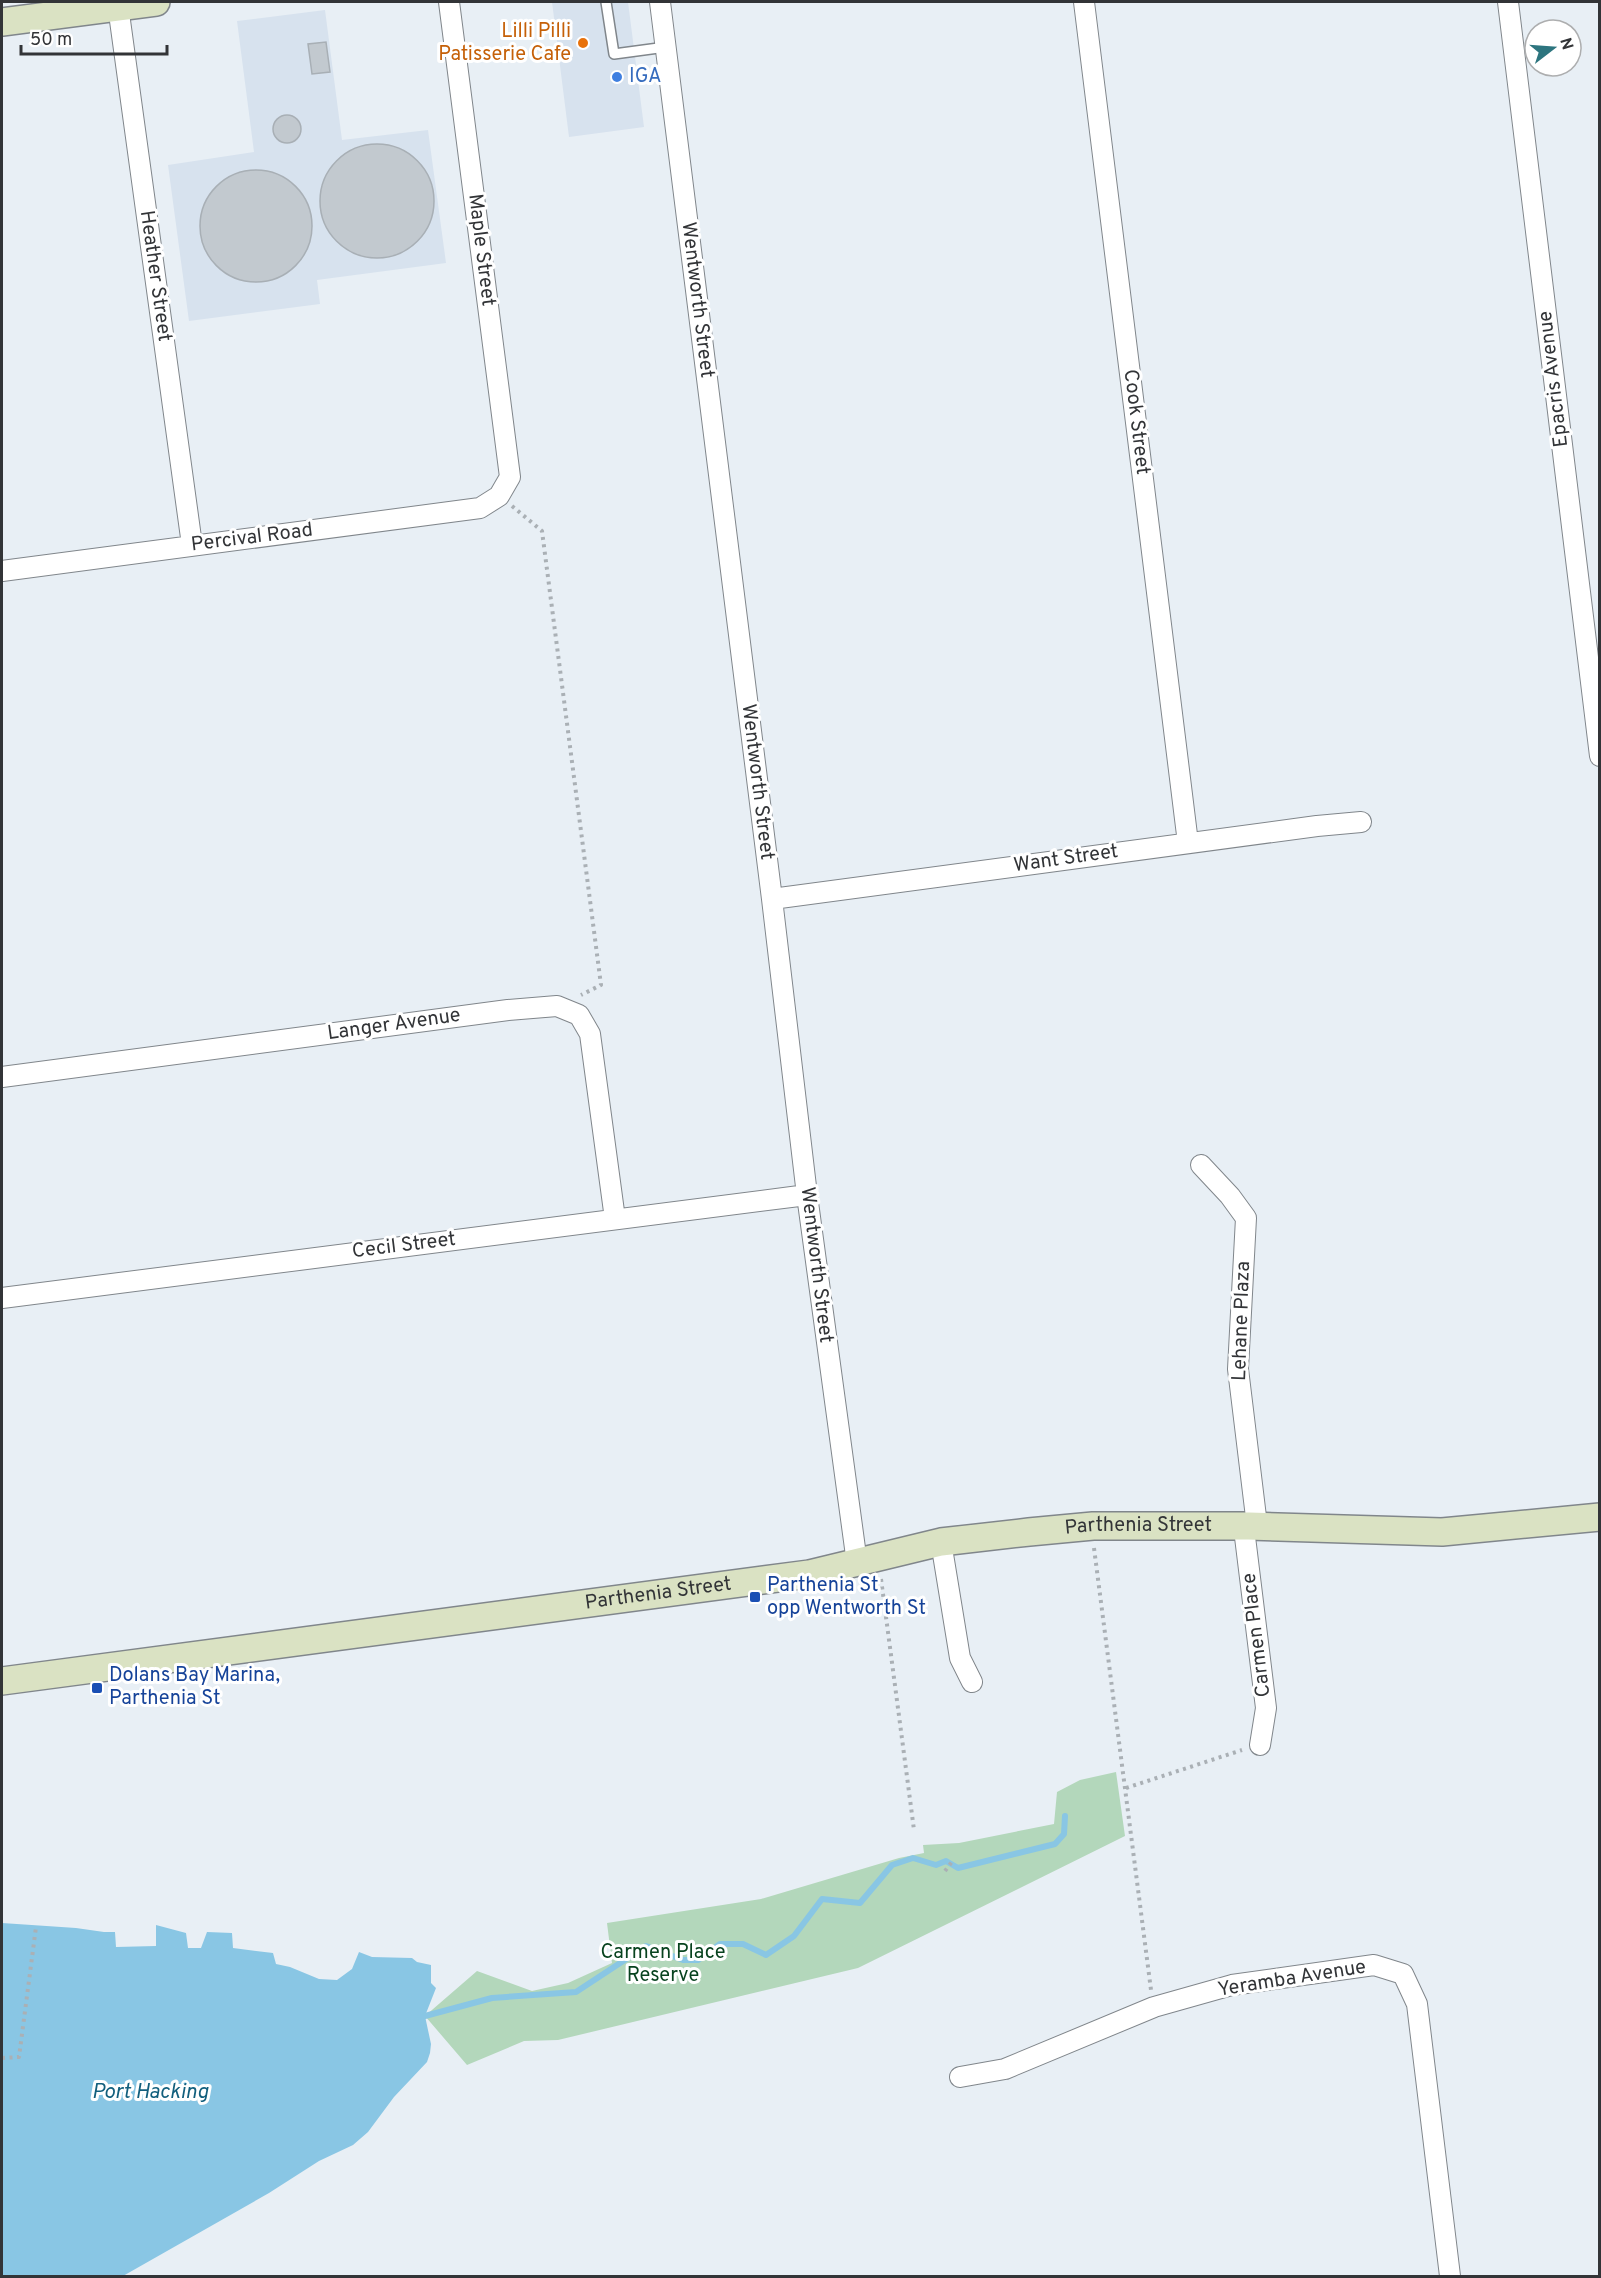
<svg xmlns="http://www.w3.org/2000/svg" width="1601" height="2278" font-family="Overpass,sans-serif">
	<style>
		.built { fill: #d7e2ee }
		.green { fill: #b3d7bb }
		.water { fill: #89c6e4 }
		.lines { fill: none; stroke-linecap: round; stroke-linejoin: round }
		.stream { stroke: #89c6e4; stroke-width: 6 }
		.building { fill: #c2c9cf; stroke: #a8afb5; stroke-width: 1.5 }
		.lane-casing { stroke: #80868b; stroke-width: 12 }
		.street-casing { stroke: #80868b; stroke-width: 22 }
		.secondary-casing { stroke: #80868b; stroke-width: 30 }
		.path { stroke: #aab0b5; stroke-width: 4; stroke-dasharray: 3 4.5; stroke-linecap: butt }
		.lane { stroke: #fff; stroke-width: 9 }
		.street { stroke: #fff; stroke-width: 20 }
		.secondary { stroke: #dae2c3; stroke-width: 27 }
		.food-dot { fill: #e8710a; stroke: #fff; stroke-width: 2 }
		.shop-dot { fill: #3f7fe0; stroke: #fff; stroke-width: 2 }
		.transit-dot { fill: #1a4fb4; stroke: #fff; stroke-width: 2 }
		.labels { text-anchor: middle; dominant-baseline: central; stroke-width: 6; stroke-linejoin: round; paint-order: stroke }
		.food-label { font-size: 20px; fill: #c56008; stroke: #fff; text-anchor: end }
		.shop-label { font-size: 20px; fill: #366cbe; stroke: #fff; text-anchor: start }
		.street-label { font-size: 20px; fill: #323437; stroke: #fff }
		.transit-label { font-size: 20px; fill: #164399; stroke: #fff; text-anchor: start }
		.park-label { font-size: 20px; fill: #08431f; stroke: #fff }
		.water-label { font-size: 21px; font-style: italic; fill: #125f7d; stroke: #fff }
	</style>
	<rect width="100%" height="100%" fill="#e8eff5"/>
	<!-- built -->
	<path class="built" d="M552 2H628L644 127 569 137Z
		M325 10 342 140 428 130 446 263 317 280 320 304 189 321 168 165 254 152 237 21Z"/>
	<!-- green -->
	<path class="green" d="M1116 1772 1125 1836 858 1968 558 2040 524 2041 467 2065 425 2016 477 1971 532 1991 568 1983 612 1963 607 1923 761 1899 899 1858 924 1853 923 1845 959 1843 1054 1824 1057 1792 1080 1780Z"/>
	<!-- water -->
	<path class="water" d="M2 1923 76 1928 104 1932H115L116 1947 156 1946V1925L186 1933 188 1948H201L207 1932 232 1933 233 1948 273 1953 276 1964 290 1967 319 1979 337 1980 352 1969 359 1952 372 1957 412 1958 417 1962 431 1965V1983L436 1988 425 2016 431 2044 430 2053 427 2062 394 2097 368 2132 353 2145 319 2161 269 2193 123 2276H2Z"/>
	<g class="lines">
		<!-- stream -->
		<path class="stream" d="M425 2016 492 1998 576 1992 646 1946 683 1960H698L720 1944H743L766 1955 794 1936 822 1899 860 1903 892 1865 913 1858 936 1865 946 1861 958 1868 1055 1844 1064 1834 1065 1816"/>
	</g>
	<!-- building -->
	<path class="building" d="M326 42 330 72 312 74 308 44Z
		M273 129a14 14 0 1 1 28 0a14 14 0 1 1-28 0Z
		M320 201a57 57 0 1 1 114 0a57 57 0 1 1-114 0Z
		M200 226a56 56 0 1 1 112 0a56 56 0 1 1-112 0Z"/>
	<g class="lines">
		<defs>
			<path id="lane" d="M606 2 614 54 666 47"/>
			<path id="street" d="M660 2 772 899 807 1195 857 1563
				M1084 2 1188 843
				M1508 2 1600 756
				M118 6 192 545
				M2 571 480 508 499 496 510 477 449 2
				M772 899 1317 826 1361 822
				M2 1077 508 1010 557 1006 579 1015 590 1034 615 1219
				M1201 1165 1230 1196 1246 1218 1238 1369 1256 1517 1249 1526 1245 1537 1266 1708 1260 1745
				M2 1298 807 1195
				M941 1542 960 1658 972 1682
				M960 2077 1005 2069 1154 2007 1232 1985 1374 1965 1403 1974 1417 2004 1450 2276"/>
			<g id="secondary">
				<path d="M2 22 156 2"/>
				<path id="s1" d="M2 1681 809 1574 941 1542 1029 1532 1093 1526H1249L1442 1532 1600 1517"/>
			</g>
		</defs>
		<!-- lane casing -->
		<use href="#lane" class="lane-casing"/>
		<!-- street casing -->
		<use href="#street" class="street-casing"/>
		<!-- secondary casing -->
		<use href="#secondary" class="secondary-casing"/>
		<!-- path -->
		<path class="path" d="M512 506 542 531 601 985 581 995
			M1094 1548 1151 1990
			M881 1579 914 1830
			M1126 1788 1242 1750
			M945 1871 954 1859
			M2 2058 19 2057 36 1927"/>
		<!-- lane -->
		<use href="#lane" class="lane"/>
		<!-- street -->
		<use href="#street" class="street"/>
		<!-- secondary -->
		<use href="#secondary" class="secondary"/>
	</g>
	<!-- markers -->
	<circle class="food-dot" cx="583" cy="43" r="6"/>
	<circle class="shop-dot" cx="617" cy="77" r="6"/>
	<g class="transit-dot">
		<rect x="749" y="1591" width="12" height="12" rx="3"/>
		<rect x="91" y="1682" width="12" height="12" rx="3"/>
	</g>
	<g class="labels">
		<!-- food labels -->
		<g class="food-label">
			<text x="571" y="32">Lilli Pilli<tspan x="571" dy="23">Patisserie Cafe</tspan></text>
		</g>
		<!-- shop labels -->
		<g class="shop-label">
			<text x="629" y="77">IGA</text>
		</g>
		<!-- street labels -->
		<g class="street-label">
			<text transform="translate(481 250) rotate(83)">Maple Street</text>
			<text transform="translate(155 276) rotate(82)">Heather Street</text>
			<text transform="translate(697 300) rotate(83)">Wentworth Street</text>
			<text transform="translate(1554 379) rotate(-97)">Epacris Avenue</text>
			<text transform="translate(1136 422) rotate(83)">Cook Street</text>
			<text transform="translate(252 538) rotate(-7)">Percival Road</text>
			<text transform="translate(757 782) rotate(83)">Wentworth Street</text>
			<text transform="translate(1066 859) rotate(-8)">Want Street</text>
			<text transform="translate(394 1025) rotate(-8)">Langer Avenue</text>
			<text transform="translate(404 1246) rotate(-7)">Cecil Street</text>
			<text transform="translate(816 1265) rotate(83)">Wentworth Street</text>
			<text transform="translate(1242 1321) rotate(-88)">Lehane Plaza</text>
			<text stroke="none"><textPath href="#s1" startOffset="1148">Parthenia Street</textPath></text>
			<text stroke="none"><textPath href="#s1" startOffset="662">Parthenia Street</textPath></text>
			<text transform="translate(1257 1635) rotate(-97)">Carmen Place</text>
			<text transform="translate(1292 1979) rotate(-9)">Yeramba Avenue</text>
		</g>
		<!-- transit labels -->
		<g class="transit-label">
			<text x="767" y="1586">Parthenia St<tspan x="767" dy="23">opp Wentworth St</tspan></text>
			<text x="109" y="1676">Dolans Bay Marina,<tspan x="109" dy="23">Parthenia St</tspan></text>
		</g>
		<!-- park labels -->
		<g class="park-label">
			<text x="663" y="1953">Carmen Place<tspan x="663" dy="23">Reserve</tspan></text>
		</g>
		<!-- water labels -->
		<g class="water-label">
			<text x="150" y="2092">Port Hacking</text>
		</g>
	</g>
	<!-- border -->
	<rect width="1601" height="2278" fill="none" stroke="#323437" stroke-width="6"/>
	<!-- north arrow -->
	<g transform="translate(1553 48) rotate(73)"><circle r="28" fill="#ffffff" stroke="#adaeaf" stroke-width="1.5"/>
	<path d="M0-4.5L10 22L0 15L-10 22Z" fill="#2d757f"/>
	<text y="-9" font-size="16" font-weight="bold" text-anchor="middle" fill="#323437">N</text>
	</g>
	<!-- scale -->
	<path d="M21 45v9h146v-9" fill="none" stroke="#323437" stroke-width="3"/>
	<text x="30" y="45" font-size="18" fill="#323437" stroke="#ffffff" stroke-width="4.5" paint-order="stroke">50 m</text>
</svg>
